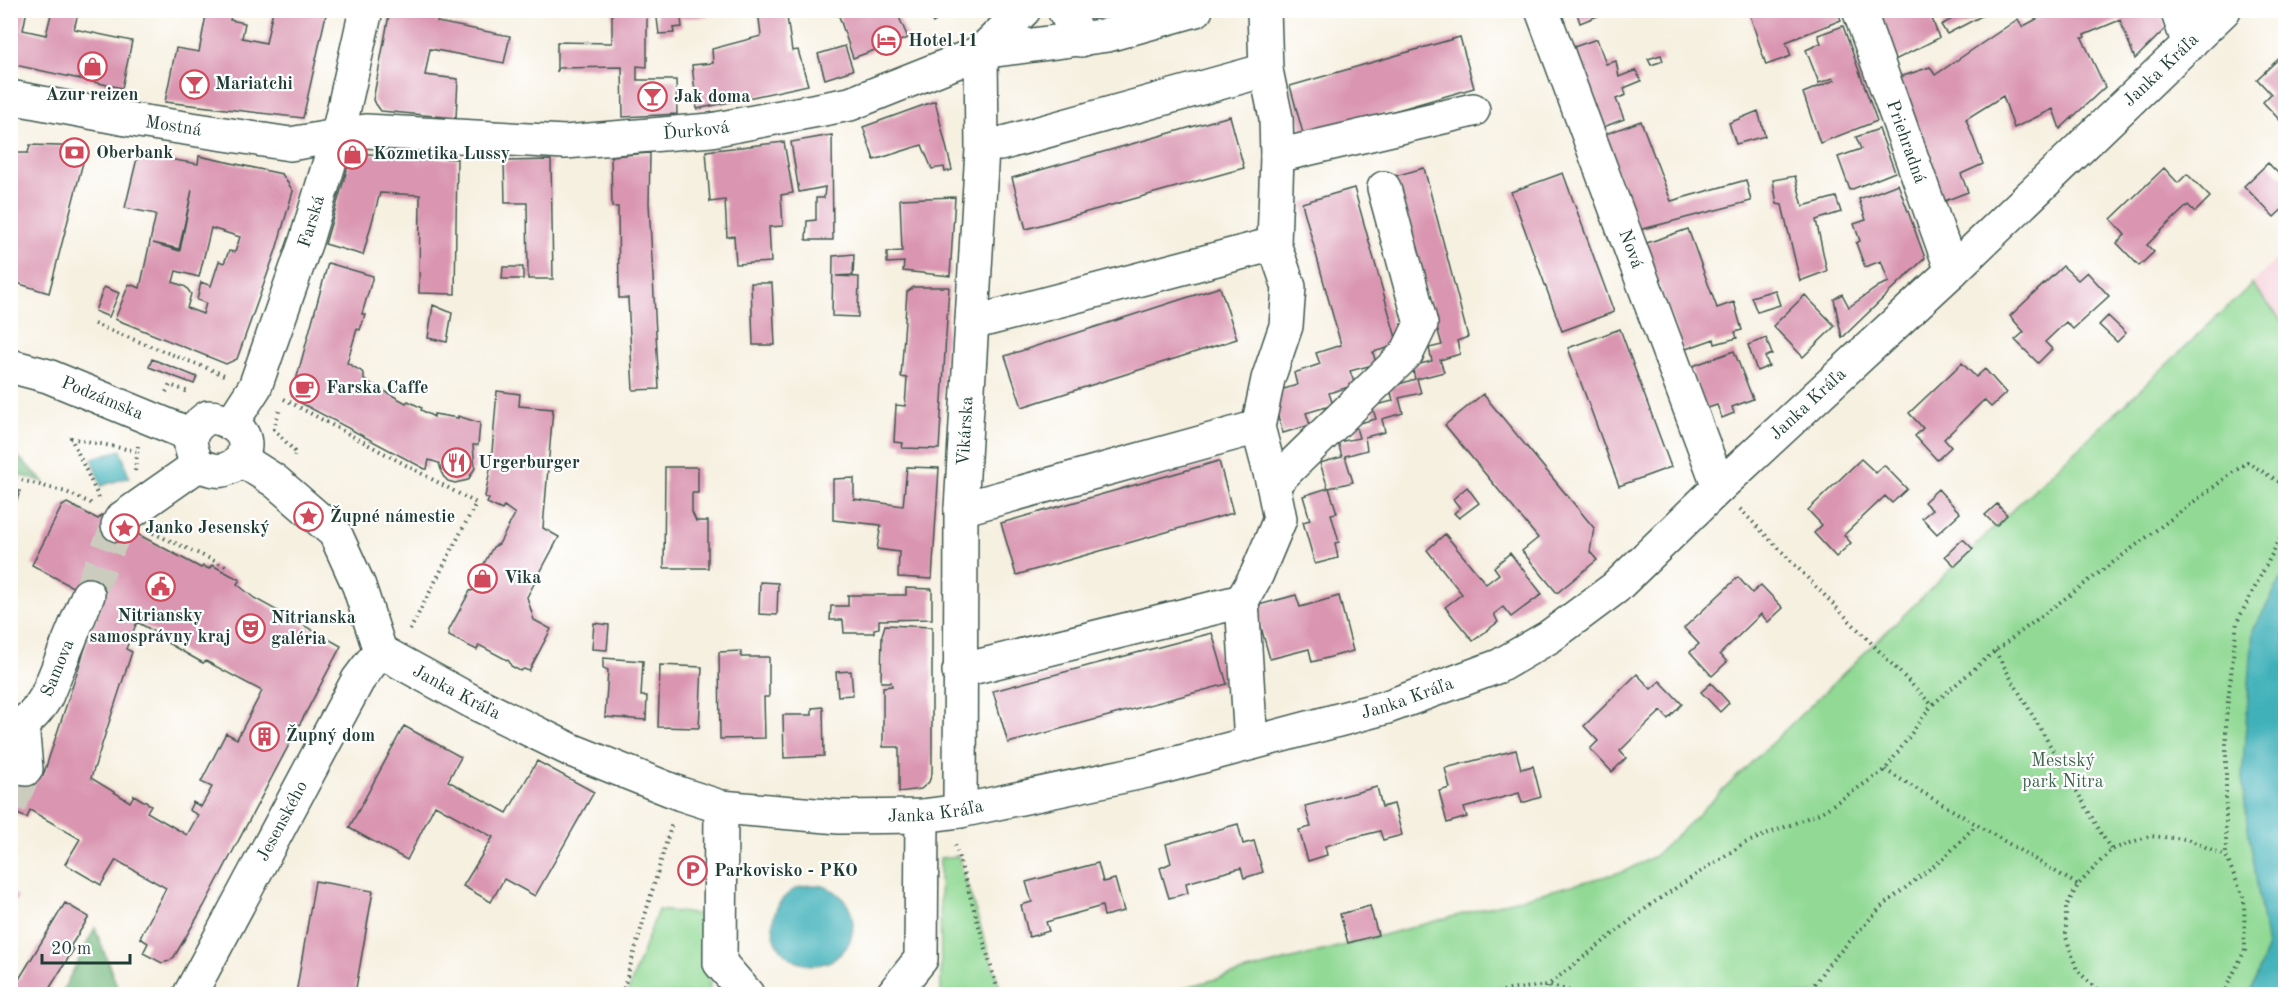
<svg xmlns="http://www.w3.org/2000/svg" width="2296" height="1005" font-family="'Old Standard TT',serif">
	<style>
		.built { fill: #f6cfd9 }
		.green { fill: #91d994; stroke: #588b64; stroke-width: 1.5 }
		.forest { fill: #74b97e; stroke: #4a7b59; stroke-width: 1.5 }
		.water { fill: #41b1b9; stroke: #307776; stroke-width: 1.5 }
		.building { fill: #da96b1; fill-rule: evenodd }
		.lines { fill: none; stroke-linecap: round; stroke-linejoin: round }
		.minor-tunnel { stroke: #cbccbe; stroke-width: 33; stroke-dasharray: 33 16; stroke-linecap: butt }
		.minor-casing { stroke: #3f584e; stroke-width: 36 }
		.path { stroke: #3f584e; stroke-width: 4; stroke-dasharray: 1.5 4.5; stroke-linecap: butt }
		.minor { stroke: #fff; stroke-width: 33 }
		.labels { text-anchor: middle; dominant-baseline: central; stroke-width: 4.5; stroke-linejoin: round; paint-order: stroke }
		.poi-label { font-size: 18px; font-weight: bold; fill: #1f3d34; stroke: #fff; text-anchor: start }
		.street-label { font-size: 18px; fill: #1f3d34; stroke: #fff }
		.park-label { font-size: 18px; fill: #3c644c; stroke: #fff }
	</style>
	<rect width="100%" height="100%" fill="#fff"/>
	<filter id="ink" filterUnits="userSpaceOnUse"><feTurbulence type="fractalNoise" baseFrequency=".0167" numOctaves="2"/><feDisplacementMap in="SourceGraphic" scale="12" xChannelSelector="R" yChannelSelector="G"/><feConvolveMatrix kernelMatrix="1 2 1 2 8 2 1 2 1" color-interpolation-filters="sRGB"/></filter>
	<filter id="wash" filterUnits="userSpaceOnUse"><feTurbulence type="fractalNoise" baseFrequency=".008" numOctaves="4" result="noise"/><feDisplacementMap in="SourceGraphic" scale="24" xChannelSelector="R" yChannelSelector="G"/><feGaussianBlur stdDeviation="1.35" result="paint"/><feColorMatrix in="noise" values="0 0 0 0 0 0 0 0 0 0 0 0 0 0 0 0 0 1.4 0 .05"/><feComposite in="paint" operator="in"/></filter>
	<g filter="url(#wash)">
		<rect width="100%" height="100%" fill="#f6f0e0"/>
		<!-- built -->
		<path class="built" d="M2285 250V325L2252 284Z"/>
		<!-- green -->
		<path class="green" d="M2252 284 2285 325V994H1160L1625 871 1655 856 2007 515Z
			M958 856 1002 994H941L940 858Z
			M658 910 706 915 710 994H627Z"/>
		<!-- forest -->
		<path class="forest" d="M10 450H11L45 482 11 473Z
			M95 928 120 994H61Z"/>
		<!-- water -->
		<path class="water" d="M121 450 129 477 101 486 92 458Z
			M2285 572V994H2250L2267 948 2247 822 2242 778 2253 630Z
			M773 925a40 40 0 1 1 80 0a40 40 0 1 1-80 0Z"/>
		<g id="blocks">
			<!-- building -->
			<path class="building" d="M10 10H27L23 30 46 35 52 10H79L74 29 132 41 122 88 10 64Z
				M207 10H232L230 20 245 23 242 38 266 43 273 10H327L303 118 165 102 176 48 199 52Z
				M390 10H440L437 22 510 36 504 63 430 49 425 75 458 79 456 118 381 111 373 100Z
				M612 10H647V67L637 66V80H676L677 114 623 117 622 67 559 68 557 72V42L612 43Z
				M656 10H708V17L681 18 682 27 673 28 674 33 659 34Z
				M758 10H786L792 51 798 50 808 85 697 109 692 65 713 63 712 49 761 36Z
				M837 10H896L908 38 853 58Z
				M924 10H952L933 23Z
				M1576 10H1604L1605 13 1580 23Z
				M1752 10H1837L1841 20 1786 42 1791 56 1766 65 1749 12Z
				M1875 10H1929L1939 38 1893 61Z
				M1967 10H1993L1947 34 1941 25 1963 13 1965 17 1970 15Z
				M2053 10H2160L2166 28 2135 59 2120 20 2084 35 2085 37 2082 38 2105 87 2060 129 2053 109 2014 128 2003 96 1966 119 1983 164 1961 174 1968 192 1942 202 1897 78 1930 67 1935 75 2018 19 2022 27Z
				M1843 26 1877 121 1820 143 1803 93 1835 80 1833 78 1819 83 1806 50 1821 43 1818 35Z
				M1460 37 1474 88 1304 137 1290 86Z
				M1597 39 1606 64 1616 61 1619 77 1636 70 1641 81 1624 88 1626 95 1616 99 1624 119 1601 128 1571 48Z
				M845 46 853 70 825 79 818 54Z
				M2286 52V127L2263 102 2271 94 2257 79Z
				M1661 55 1663 61 1651 65 1648 59Z
				M935 101 952 170 945 172 944 167 932 169 922 145 874 160 863 127Z
				M1758 111 1765 136 1736 144 1729 123Z
				M1230 116 1244 168 1026 229 1012 178Z
				M1641 121 1671 201 1746 180 1751 201 1639 230 1603 135Z
				M1879 129 1895 172 1850 190 1838 157 1861 149 1856 137Z
				M832 135 833 240H806L807 221 816 220V198H824L825 187 799 192 791 142Z
				M784 142 793 193 781 195 783 226 769 227 771 262 736 264 734 236 727 237 725 200 710 202 706 151Z
				M30 145 87 147 49 293 10 281V153H28Z
				M352 153 457 159 455 294 419 293 420 195 380 193 363 255 325 244Z
				M650 153 649 203 659 389 633 390 628 298H619L618 207H612L611 156Z
				M138 154 198 164 199 156 282 174 293 191 276 250 237 359 226 364 115 319 129 284 140 288 156 214 125 208ZM192 190 180 251 153 243 179 249ZM211 228 240 237 235 252 229 251 224 263 219 261 211 286 201 282 197 300 206 303 203 314 187 308 191 294 186 287 173 282 176 271 199 277Z
				M551 160 553 279H528L527 203H505L504 161Z
				M2268 163 2286 181V206L2274 217 2244 186Z
				M1424 168 1468 337 1457 341 1460 354 1440 360 1444 372 1417 379 1421 393 1399 398 1403 413 1382 419 1385 432 1365 437 1367 450 1345 456 1353 482 1329 488 1337 513 1331 514 1339 542 1335 543 1338 558 1315 564 1303 522 1310 520 1303 496 1328 488 1320 463 1342 457 1338 442 1359 438 1355 424 1376 419 1372 406 1393 401 1390 387 1415 379 1412 366 1432 361 1429 348 1442 345 1395 176Z
				M2164 168 2178 183 2187 174 2210 197 2195 212 2188 205 2167 225 2147 245 2154 252 2139 266 2117 243 2125 235 2111 219Z
				M1563 173 1614 312 1562 331 1511 192Z
				M1795 176 1803 206 1836 197 1841 212 1816 220 1827 271 1800 281 1782 205 1777 204 1773 180Z
				M1898 184 1925 258 1842 338 1834 299 1842 294 1849 307 1879 286 1889 282 1881 261 1865 267 1856 243 1860 241 1854 224 1866 220 1859 199Z
				M1354 188 1398 345 1373 352 1376 364 1350 371 1355 385 1329 393 1333 405 1306 413 1310 425 1283 433 1271 393 1297 385 1294 373 1320 364 1316 353 1341 345 1302 203Z
				M955 197 950 276 903 271 904 262 887 263V252L902 251 900 199Z
				M1688 229 1717 308 1734 302 1742 330 1735 332 1737 338 1715 344 1714 339 1683 350 1644 244Z
				M854 254 853 275 836 276 859 277 858 317 832 316 833 256Z
				M328 263 373 276 362 314 365 315 360 330 357 329 347 363 361 371 364 374V380L406 403 408 401 422 408 421 410 434 417V414L458 418V416L480 423 478 445H473L475 468 468 480 455 483 448 481 443 476 439 463 429 460 427 469H425L297 401 292 395Z
				M2063 266 2078 280 2087 272 2109 296 2073 329 2066 322 2045 342 2052 349 2038 363 2015 340 2024 332 2010 316Z
				M503 267H523V279H502Z
				M751 283H772L775 345H753Z
				M104 287 119 293 109 317 95 311Z
				M914 287H949L939 449 902 448 903 443 894 442 896 405 905 406 907 378 901 377 907 292Z
				M1220 287 1237 339 1022 407 1005 356Z
				M1775 290 1780 305 1757 312 1751 297Z
				M1805 295 1835 326 1803 357 1773 326Z
				M433 305 452 313 447 342 428 338Z
				M2108 316 2126 333 2117 342 2099 325Z
				M1620 329 1671 467 1619 486 1568 348Z
				M1766 338 1772 354 1765 357 1769 366 1757 371 1748 345Z
				M1734 351 1753 399 1732 407 1734 413 1722 418 1717 405 1705 409 1690 367Z
				M152 359 197 377 194 384 149 367Z
				M1962 363 1976 377 1985 369 2006 393 1991 407 1984 400 1944 439 1951 447 1937 460 1915 436 1923 428 1909 413Z
				M497 391 520 394 519 406 553 409 543 528 559 537 527 597 534 620 551 629 529 671 524 669 520 671 511 666 509 661 479 645 477 650 449 636V630L470 591 474 590 482 574 481 569 493 547 499 544 515 514 504 506 502 510 487 503 489 499 485 497 491 464Z
				M1483 394 1594 528 1590 552 1597 560 1557 593 1522 551 1538 538 1445 425Z
				M1861 459 1876 473 1884 465 1907 489 1892 503 1885 496 1844 535 1851 543 1836 557 1814 533 1822 525 1808 510Z
				M1219 461 1233 513 1016 575 1001 523Z
				M665 467H698V493H692V512L696 521H708V568H664Z
				M907 467 939 468 932 579 898 577 899 552 877 549 881 525 833 520V479L854 478V499L903 506Z
				M1467 487 1479 503 1459 518 1454 513 1460 508 1453 499Z
				M10 488 20 491 14 509 10 508Z
				M1938 489 1960 513 1937 534 1922 518 1932 510 1924 502Z
				M67 503 98 519 102 515 201 568 203 566 209 569 212 565 240 580 237 584 254 598 341 646 204 906 174 957 169 961 162 963 143 953 148 943 140 938 166 888 116 860 101 885 65 864 80 839 30 810 27 818 10 811V763L43 776 90 633 102 603 32 565 62 506ZM137 622 164 637V641L203 663 206 661 262 691 237 739 226 733 201 782 212 787 201 807 193 802 189 810 198 815 187 835 147 812 151 805 142 800 134 795 130 802 91 778 132 652 126 649Z
				M1997 504 2007 515 1996 526 1985 515Z
				M1445 534 1486 584 1499 574 1494 567 1510 553 1542 594 1511 617 1503 607 1494 614 1498 622 1473 641 1445 607 1462 594 1427 550Z
				M1963 539 1973 549 1955 566 1945 556Z
				M1738 577 1752 593 1761 585 1783 608 1768 622 1761 614 1720 654 1727 662 1712 676 1690 652 1699 644 1684 628Z
				M760 582 778 583 777 615 759 614Z
				M906 588 932 589V619L879 620V628L874 629V633H844L843 620H830L831 606H848V595H906Z
				M1296 595 1300 607 1339 596 1353 651 1312 662 1309 649 1270 659 1255 606Z
				M594 623 609 625 607 650 592 649Z
				M885 625 932 627V773L929 782 921 789 899 792V747H883V687L892 686 891 682H881L882 635Z
				M1212 633 1227 684 1008 743 993 691Z
				M741 651V657H769V697H764L765 738 720 739 719 652Z
				M603 658 643 661 641 696H647L646 720 605 717 608 670 603 668Z
				M660 665 702 667 699 728 658 727Z
				M851 671 853 695 838 696 836 672Z
				M1637 674 1651 689 1660 681 1682 704 1668 719 1661 711 1640 731 1620 751 1626 758 1612 772 1590 749 1598 741 1584 726Z
				M1711 683 1729 703 1720 712 1701 692Z
				M823 707 824 756 784 758 783 715H812V708Z
				M404 726 461 757 448 781 507 813 537 761 594 792 535 896 504 879 491 902 463 886 493 837 435 805 407 860 349 828Z
				M1516 750 1521 769 1533 766 1541 797 1522 803 1519 793 1464 808 1467 817 1447 823 1439 791 1450 788 1445 768Z
				M1377 787 1382 807 1394 804 1402 835 1383 840 1380 831 1352 838 1325 846 1327 855 1308 861 1299 830 1311 827 1305 806Z
				M1238 824 1243 844 1254 841 1263 872 1244 878 1241 868 1186 883 1188 893 1169 898 1160 868 1171 863 1166 844Z
				M1098 863 1103 882 1115 879 1124 911 1104 916 1102 906 1046 922 1049 931 1029 937 1021 905 1032 902 1026 882Z
				M315 881 373 891 355 994H296Z
				M10 891 18 897 10 908Z
				M65 903 89 917 70 947 74 949 46 994H10Z
				M1370 906 1378 935 1348 943 1340 914Z"/>
		</g>
	</g>
	<g filter="url(#ink)">
		<use href="#blocks" fill-opacity="0" stroke="#3f584e" stroke-width="1.5"/>
		<g class="lines">
			<!-- minor-tunnel -->
			<path class="minor-tunnel" d="M88 595 118 525
				M10 805 26 769"/>
			<defs>
				<g id="minor">
					<path d="M1064 10 1081 40"/>
					<path id="s1" d="M1542 10 1719 487"/>
					<path id="s2" d="M1859 10 1952 271"/>
					<path d="M2177 10 2189 45"/>
					<path d="M981 52 1108 35 1196 10"/>
					<path id="s3" d="M10 97 132 120 290 144 366 131 565 142 711 130 850 104 981 52 1024 10"/>
					<path d="M1000 144 1266 70"/>
					<path d="M1277 156 1473 110"/>
					<path d="M972 323 1274 244"/>
					<path id="s4" d="M10 366 48 376 191 435"/>
					<path d="M208 417C222 417 245 427 245 445 245 449 243 455 242 460 224 473 218 473 198 465 187 443 186 432 208 417Z"/>
					<path id="s5" d="M231 424 255 387 306 241 338 134 366 10"/>
					<path d="M242 460 275 481 335 533 359 586 380 651"/>
					<path d="M1273 484 1407 353 1421 324 1384 188"/>
					<path d="M961 509 1258 427"/>
					<path d="M118 525 121 519 198 465"/>
					<path id="s6" d="M380 651 473 702 571 750 681 794 721 807 839 817 922 816 960 811 1147 771 1387 707 1499 666 1549 637 1615 588 1719 487 1952 271 2224 10"/>
					<path d="M959 671 1242 601"/>
					<path d="M22 724 26 769"/>
					<path id="s7" d="M10 728C28 723 37 712 46 697L88 595"/>
					<path d="M1251 743 1242 601 1257 574 1280 519 1273 484 1258 427 1268 379 1286 326 1289 287 1274 244 1277 156 1276 118 1266 70 1264 10"/>
					<path d="M721 807 720 963 747 994"/>
					<path id="s8" d="M960 811 961 509 982 149 981 52"/>
					<path id="s9" d="M190 994 358 680 380 651"/>
					<path d="M893 994 921 959 922 816"/>
				</g>
			</defs>
			<!-- minor casing -->
			<use href="#minor" class="minor-casing"/>
			<!-- path -->
			<path class="path" d="M94 324 227 376
				M166 392 170 385 189 392
				M284 399 476 503 409 632
				M279 411 274 429 296 453 294 456
				M135 471 138 446
				M10 477 66 492 95 505
				M99 498 71 438 136 451
				M1740 509 1932 705 1995 651 2247 462 2286 486
				M153 533 228 567
				M1995 651 2111 850
				M1885 770 2078 885
				M955 845 999 994
				M622 994 672 823
				M1479 994 1548 985 1581 994
				M1548 994V985L1653 903 1743 844 1822 812 1885 770 1932 705
				M1808 994 1826 967 1881 907 1945 857 1976 825
				M2101 994 2077 970 2066 937V907L2078 885 2111 850 2149 836 2187 839 2226 856
				M2223 994 2245 950 2244 899 2226 856V718L2237 622 2286 527"/>
			<!-- minor -->
			<use href="#minor" class="minor"/>
		</g>
	</g>
	<!-- icons -->
	<defs>
		<symbol id="hotel-ring" viewBox="-11 -11 22 22"><circle r="9.5" fill="#fff" stroke="#d1495b" stroke-width="1.5"/><path d="M-6-4.5h1.5V1H6V5H4.5V3h-9V5H-6ZM-4 0a1.8 1.8 0 1 1 3.6 0ZM.5 0V-2.5h3Q6-2.5 6 0Z" fill="#d1495b"/></symbol>
		<symbol id="shop-ring" viewBox="-11 -11 22 22"><circle r="9.5" fill="#fff" stroke="#d1495b" stroke-width="1.5"/><path d="M-5-2.5h2.3a2.7 3.5 0 0 1 5.4 0H5L5.5 6h-11ZM-1.5-2.5h3a1.5 2.3 0 0 0-3 0Z" fill="#d1495b"/></symbol>
		<symbol id="bar-ring" viewBox="-11 -11 22 22"><circle r="9.5" fill="#fff" stroke="#d1495b" stroke-width="1.5"/><path d="M-6-5H6L.8 .8V4.5H3.5V6h-7V4.5H-.8V.8Z" fill="#d1495b"/></symbol>
		<symbol id="bank-ring" viewBox="-11 -11 22 22"><circle r="9.5" fill="#fff" stroke="#d1495b" stroke-width="1.5"/><path d="M-6-4H6V4H-6ZM0-2.3a2.3 2.3 0 1 0 0 4.6a2.3 2.3 0 1 0 0-4.6Z" fill="#d1495b"/></symbol>
		<symbol id="cafe-ring" viewBox="-11 -11 22 22"><circle r="9.5" fill="#fff" stroke="#d1495b" stroke-width="1.5"/><path d="M-5.5-4.5H6V0H3Q3 3.5 0 3.5H-2.5Q-5.5 3.5-5.5 0ZM3-3.2v2h1.7v-2ZM-6 4.5H4V6H-6Z" fill="#d1495b"/></symbol>
		<symbol id="restaurant-ring" viewBox="-11 -11 22 22"><circle r="9.5" fill="#fff" stroke="#d1495b" stroke-width="1.5"/><path d="M-5-6h1v4h1v-4h1v4h1v-4h1v5L-1.5 .5V6h-2V.5L-5-1ZM5-6V6H3V1.5H1.5Q1.5-4 5-6Z" fill="#d1495b"/></symbol>
		<symbol id="sight-ring" viewBox="-11 -11 22 22"><circle r="9.5" fill="#fff" stroke="#d1495b" stroke-width="1.5"/><path d="M0-6L1.8-2.2L6-1.7L2.9 1.2L3.7 5.4L0 3.3L-3.7 5.4L-2.9 1.2L-6-1.7L-1.8-2.2Z" fill="#d1495b"/></symbol>
		<symbol id="civic-ring" viewBox="-11 -11 22 22"><circle r="9.5" fill="#fff" stroke="#d1495b" stroke-width="1.5"/><path d="M-.6-6.5H3V-4.5H.6V-3L4-1V1h2V6H-6V1h2V-1L-.6-3ZM-1.2 2.5V6h2.4V2.5Z" fill="#d1495b"/></symbol>
		<symbol id="theatre-ring" viewBox="-11 -11 22 22"><circle r="9.5" fill="#fff" stroke="#d1495b" stroke-width="1.5"/><path d="M-5-5.5Q0-4 5-5.5V0Q5 5 0 6Q-5 5-5 0ZM-3.3-2.5H-1v1.5H-3.3ZM1-2.5H3.3v1.5H1ZM-2.8 1Q0 5.5 2.8 1Z" fill="#d1495b"/></symbol>
		<symbol id="building-ring" viewBox="-11 -11 22 22"><circle r="9.5" fill="#fff" stroke="#d1495b" stroke-width="1.5"/><path d="M-4-6H4V6H1V3H-1V6H-4ZM-2.5-4.3h1.7v1.8h-1.7ZM.8-4.3h1.7v1.8H.8ZM-2.5-1h1.7V.8h-1.7ZM.8-1h1.7V.8H.8Z" fill="#d1495b"/></symbol>
		<symbol id="parking-ring" viewBox="-11 -11 22 22"><circle r="9.5" fill="#fff" stroke="#d1495b" stroke-width="1.5"/><path d="M-3.5-5.5H1a3.5 3.5 0 0 1 0 7H-1V5.5H-3.5ZM-1-3.4V-.6H.8a1.4 1.4 0 0 0 0-2.8Z" fill="#d1495b"/></symbol>
	</defs>
	<g fill-rule="evenodd">
		<use href="#hotel-ring" x="870" y="24" width="33" height="33"/>
		<use href="#shop-ring" x="76" y="50" width="33" height="33"/>
		<use href="#bar-ring" x="178" y="68" width="33" height="33"/>
		<use href="#bar-ring" x="636" y="80" width="33" height="33"/>
		<use href="#bank-ring" x="58" y="136" width="33" height="33"/>
		<use href="#shop-ring" x="336" y="138" width="33" height="33"/>
		<use href="#cafe-ring" x="288" y="372" width="33" height="33"/>
		<use href="#restaurant-ring" x="440" y="446" width="33" height="33"/>
		<use href="#sight-ring" x="292" y="500" width="33" height="33"/>
		<use href="#sight-ring" x="108" y="512" width="33" height="33"/>
		<use href="#shop-ring" x="466" y="562" width="33" height="33"/>
		<use href="#civic-ring" x="144" y="570" width="33" height="33"/>
		<use href="#theatre-ring" x="234" y="612" width="33" height="33"/>
		<use href="#building-ring" x="248" y="720" width="33" height="33"/>
		<use href="#parking-ring" x="676" y="854" width="33" height="33"/>
	</g>
	<g class="labels">
		<!-- poi labels -->
		<g class="poi-label">
			<text x="908" y="41">Hotel 11</text>
			<text x="215" y="84">Mariatchi</text>
			<text x="92" y="95" text-anchor="middle">Azur reizen</text>
			<text x="674" y="97">Jak doma</text>
			<text x="96" y="153">Oberbank</text>
			<text x="373" y="154">Kozmetika Lussy</text>
			<text x="326" y="388">Farska Caffe</text>
			<text x="478" y="463">Urgerburger</text>
			<text x="330" y="517">Župné námestie</text>
			<text x="145" y="528">Janko Jesenský</text>
			<text x="504" y="578">Vika</text>
			<text x="160" y="616" text-anchor="middle">Nitriansky<tspan x="160" dy="21">samosprávny kraj</tspan></text>
			<text x="271" y="618">Nitrianska<tspan x="271" dy="21">galéria</tspan></text>
			<text x="286" y="736">Župný dom</text>
			<text x="714" y="871">Parkovisko - PKO</text>
		</g>
		<!-- street labels -->
		<g class="street-label">
			<text stroke="none"><textPath href="#s6" startOffset="2067">Janka Kráľa</textPath></text>
			<text stroke="none"><textPath href="#s3" startOffset="166">Mostná</textPath></text>
			<text stroke="none"><textPath href="#s3" startOffset="692">Ďurková</textPath></text>
			<text stroke="none"><textPath href="#s2" startOffset="140">Priehradná</textPath></text>
			<text stroke="none"><textPath href="#s5" startOffset="219">Farská</textPath></text>
			<text stroke="none"><textPath href="#s1" startOffset="255">Nová</textPath></text>
			<text stroke="none"><textPath href="#s4" startOffset="98">Podzámska</textPath></text>
			<text stroke="none"><textPath href="#s6" startOffset="1581">Janka Kráľa</textPath></text>
			<text stroke="none"><textPath href="#s8" startOffset="380">Vikárska</textPath></text>
			<text stroke="none"><textPath href="#s7" startOffset="80">Samova</textPath></text>
			<text stroke="none"><textPath href="#s6" startOffset="87">Janka Kráľa</textPath></text>
			<text stroke="none"><textPath href="#s6" startOffset="1077">Janka Kráľa</textPath></text>
			<text stroke="none"><textPath href="#s6" startOffset="591">Janka Kráľa</textPath></text>
			<text stroke="none"><textPath href="#s9" startOffset="196">Jesenského</textPath></text>
		</g>
		<!-- park labels -->
		<g class="park-label">
			<text x="2063" y="761">Mestský<tspan x="2063" dy="21">park Nitra</tspan></text>
		</g>
	</g>
	<!-- margin -->
	<rect width="2296" height="1005" fill="none" stroke="#fff" stroke-width="36"/>
	<!-- scale -->
	<path d="M42 954v9h88v-9" fill="none" stroke="#1f3d34" stroke-width="3"/>
	<text x="51" y="954" font-size="18" fill="#1f3d34" stroke="#ffffff" stroke-width="4.5" paint-order="stroke">20 m</text>
</svg>
